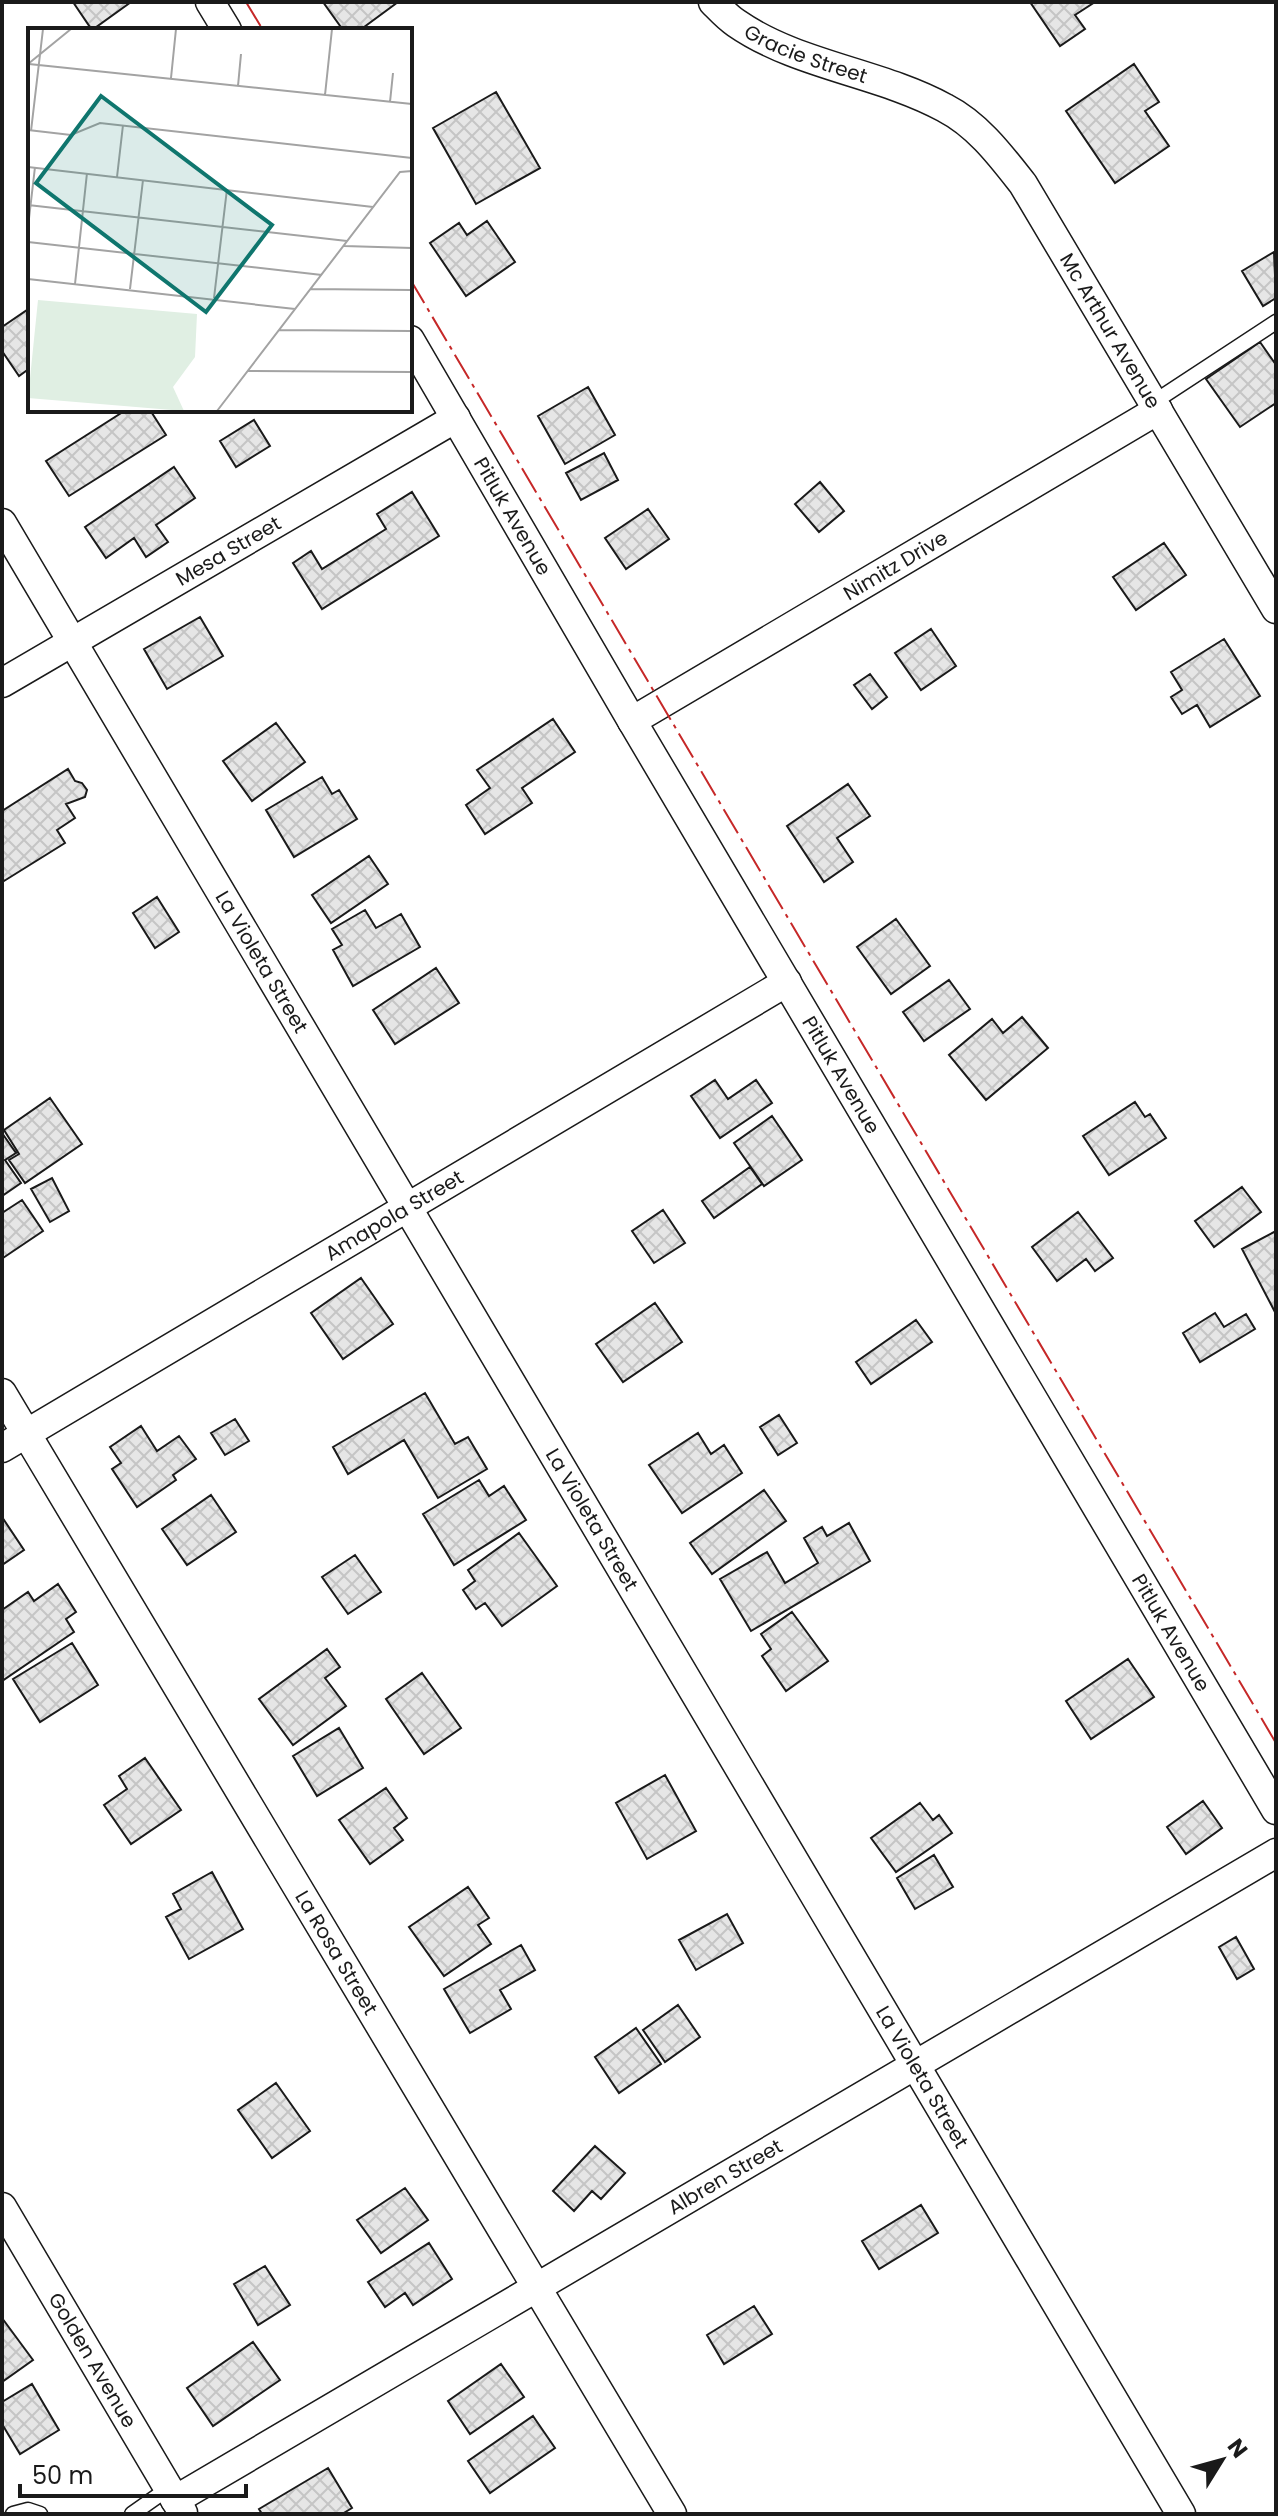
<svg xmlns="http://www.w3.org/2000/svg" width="1278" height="2516" font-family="Poppins,sans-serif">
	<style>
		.building { fill: url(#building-cross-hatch); stroke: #1a1a1a; stroke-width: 2 }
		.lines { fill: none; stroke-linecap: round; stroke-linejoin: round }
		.service-casing { stroke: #1a1a1a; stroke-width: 17 }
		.minor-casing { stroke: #1a1a1a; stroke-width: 31 }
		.service { stroke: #fff; stroke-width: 14 }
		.minor { stroke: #fff; stroke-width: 28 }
		.power { stroke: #c62828; stroke-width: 2; stroke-dasharray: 28 6 4 6; stroke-linecap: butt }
		.labels { text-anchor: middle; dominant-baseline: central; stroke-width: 6; stroke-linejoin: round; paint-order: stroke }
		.street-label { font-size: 20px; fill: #1a1a1a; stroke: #fff }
		.inset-road { fill: none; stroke: #a3a3a3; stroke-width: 2 }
		.view { fill: #0f766e; fill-opacity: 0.15; stroke: #0f766e; stroke-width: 4 }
		.inset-edge { fill: none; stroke: #1a1a1a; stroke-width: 4 }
	</style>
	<defs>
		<pattern id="building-cross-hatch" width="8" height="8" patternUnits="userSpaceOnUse" patternTransform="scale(2)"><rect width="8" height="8" fill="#e6e6e6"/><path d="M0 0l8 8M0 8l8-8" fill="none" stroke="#c5c5c5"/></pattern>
	</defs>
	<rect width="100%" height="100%" fill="#fff"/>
	<!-- building -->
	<path class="building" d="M73 2H131L92 30Z
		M323 2H398L360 30H343Z
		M1030 2H1095L1075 15 1085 29 1060 46Z
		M1134 64 1159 102 1145 111 1169 146 1115 183 1066 111Z
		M496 92 540 168 476 204 433 128Z
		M487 221 515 262 466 296 430 243 459 223 467 235Z
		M1274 252 1276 298 1263 306 1242 271Z
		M30 308V368L19 376 2 351V327Z
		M1260 342 1274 362 1276 360V403L1240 427 1206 379Z
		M588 387 615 435 565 464 538 416Z
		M126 410H150L166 435 69 496 46 461Z
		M254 420 270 446 236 467 220 441Z
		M604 453 618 480 581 500 566 473Z
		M174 467 195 498 156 525 168 542 146 557 134 538 106 558 85 527Z
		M820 482 844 511 819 532 795 504Z
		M412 492 439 536 322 609 293 563 311 551 322 569 386 529 377 514Z
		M648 509 669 539 626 569 605 538Z
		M1164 543 1186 575 1136 610 1113 577Z
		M200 617 223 656 167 689 144 649Z
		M931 629 956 666 921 690 895 653Z
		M1224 639 1260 696 1210 727 1197 705 1182 714 1171 697 1182 690 1171 672Z
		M870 674 887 697 872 709 854 685Z
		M553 719 575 752 522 788 532 803 485 834 466 805 490 788 477 770Z
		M276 723 305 762 252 801 223 761Z
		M68 769 75 781 82 783 87 790 85 797 66 804 75 818 57 830 65 843 4 881 2 878V811Z
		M322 777 332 794 339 790 357 819 294 857 266 810Z
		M848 784 870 816 837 838 853 862 824 882 787 826Z
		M369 856 388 884 331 923 312 895Z
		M157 897 179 932 155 948 133 913Z
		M365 910 376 928 401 914 420 947 353 986 333 950 342 945 332 929Z
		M896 919 930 966 891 994 857 947Z
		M436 968 459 1003 395 1044 373 1010Z
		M949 980 970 1009 924 1041 903 1012Z
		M1022 1017 1048 1048 986 1100 949 1055 992 1019 1003 1033Z
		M715 1080 728 1099 756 1080 772 1103 720 1138 691 1096Z
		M50 1098 82 1144 25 1183 9 1160 19 1154 4 1130Z
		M1135 1102 1145 1117 1150 1114 1166 1138 1109 1175 1083 1136Z
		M772 1116 802 1160 764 1186 734 1143Z
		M2 1133 16 1153 5 1160 21 1183 2 1196Z
		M750 1167 762 1184 714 1218 702 1201Z
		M52 1178 69 1211 50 1222 31 1189Z
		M1242 1187 1261 1212 1214 1247 1195 1221Z
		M22 1200 43 1231 3 1258 2 1213Z
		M663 1210 685 1243 654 1263 632 1231Z
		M1078 1212 1113 1258 1095 1271 1086 1259 1057 1281 1032 1247Z
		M1276 1231V1314L1242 1249Z
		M361 1278 393 1324 343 1359 311 1313Z
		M655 1303 682 1342 623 1382 596 1344Z
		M1215 1313 1224 1327 1246 1314 1255 1329 1200 1362 1183 1333Z
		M916 1320 932 1342 871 1384 856 1362Z
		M425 1393 455 1444 468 1437 487 1469 438 1498 404 1440 348 1474 333 1447Z
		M779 1415 797 1443 778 1455 760 1427Z
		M235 1419 249 1441 225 1455 211 1433Z
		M141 1426 157 1451 179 1436 196 1459 173 1475 176 1480 137 1507 112 1469 121 1463 110 1447Z
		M698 1433 711 1454 724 1445 742 1473 682 1513 649 1465Z
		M479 1480 489 1496 504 1486 526 1520 454 1565 423 1514Z
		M764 1490 786 1521 712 1574 690 1543Z
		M211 1495 236 1532 187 1565 162 1529Z
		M2 1517 24 1550 2 1565Z
		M849 1523 870 1561 751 1631 720 1579 767 1552 785 1583 818 1563 804 1538 822 1527 827 1536Z
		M519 1533 557 1586 502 1626 485 1603 476 1609 463 1590 475 1581 468 1570Z
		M355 1555 381 1592 348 1614 322 1577Z
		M58 1584 76 1612 66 1619 74 1632 2 1681V1610L28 1592 34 1601Z
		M792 1612 828 1661 786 1691 762 1656 771 1649 761 1634Z
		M72 1643 98 1685 40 1722 13 1679Z
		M327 1649 340 1667 325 1678 346 1706 293 1745 259 1699Z
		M1128 1659 1154 1697 1091 1739 1066 1701Z
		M422 1673 461 1728 424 1754 386 1699Z
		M339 1728 363 1768 317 1796 293 1756Z
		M145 1758 181 1810 131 1844 104 1805 127 1789 119 1776Z
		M665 1775 696 1831 647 1859 616 1803Z
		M386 1788 407 1818 394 1828 403 1840 370 1864 339 1820Z
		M1203 1801 1222 1828 1186 1854 1167 1827Z
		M920 1803 933 1820 939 1815 952 1833 896 1872 871 1838Z
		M934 1855 953 1887 915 1909 897 1878Z
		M212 1872 243 1929 189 1959 166 1917 181 1909 173 1894Z
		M468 1887 489 1918 478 1925 491 1944 444 1976 409 1927Z
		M727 1914 743 1943 696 1970 679 1940Z
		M1236 1937 1254 1969 1237 1979 1219 1947Z
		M521 1945 535 1970 500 1990 511 2009 470 2033 444 1989Z
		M678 2005 700 2037 665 2062 643 2030Z
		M636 2028 661 2064 619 2093 595 2057Z
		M276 2083 310 2131 272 2158 238 2110Z
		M595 2146 625 2173 601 2199 592 2191 574 2211 553 2191Z
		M405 2188 428 2220 381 2253 357 2220Z
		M921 2205 938 2233 879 2269 862 2241Z
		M429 2243 452 2279 413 2305 405 2293 385 2307 368 2282Z
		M265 2266 290 2305 258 2325 234 2284Z
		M754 2306 772 2334 724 2364 707 2335Z
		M2 2318 33 2360 2 2382Z
		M253 2342 280 2380 213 2426 187 2388Z
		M501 2364 524 2397 470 2434 448 2401Z
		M32 2384 59 2430 20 2454 2 2424V2402Z
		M533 2416 555 2448 490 2493 468 2461Z
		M328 2468 352 2508 342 2514H262L259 2509Z"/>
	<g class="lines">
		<defs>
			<path id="service" d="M1154 402 1276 322
				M13 2514 28 2510 40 2514
				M132 2514 169 2488"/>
			<g id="minor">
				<path d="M210 2 227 30"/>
				<path id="s1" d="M713 2C720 9 727 17 736 23 798 66 879 72 945 108 978 125 1001 156 1023 184L1276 609"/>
				<path id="s2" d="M410 340 632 721 1276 1810"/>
				<path id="s3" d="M2 523 1181 2514"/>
				<path id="s4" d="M2 683 456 418"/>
				<path id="s5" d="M632 721 1158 410"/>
				<path id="s6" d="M2 1393 672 2514"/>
				<path id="s7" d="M2 1448 787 982"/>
				<path id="s8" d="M2 2207 183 2513"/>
				<path id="s9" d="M175 2500 1276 1853"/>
			</g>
		</defs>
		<!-- service casing -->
		<use href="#service" class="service-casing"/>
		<!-- minor casing -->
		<use href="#minor" class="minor-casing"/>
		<!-- service -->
		<use href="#service" class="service"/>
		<!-- minor -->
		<use href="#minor" class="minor"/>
		<!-- power -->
		<path class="power" d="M246 2 263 30
			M410 279 1276 1743"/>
	</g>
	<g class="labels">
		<!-- street labels -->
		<g class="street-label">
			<text stroke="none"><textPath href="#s1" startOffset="108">Gracie Street</textPath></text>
			<text stroke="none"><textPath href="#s1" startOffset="538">Mc Arthur Avenue</textPath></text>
			<text stroke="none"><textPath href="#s2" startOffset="204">Pitluk Avenue</textPath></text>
			<text stroke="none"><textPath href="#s4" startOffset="262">Mesa Street</textPath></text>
			<text stroke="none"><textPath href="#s5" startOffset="306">Nimitz Drive</textPath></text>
			<text stroke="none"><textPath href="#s3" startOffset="510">La Violeta Street</textPath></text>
			<text stroke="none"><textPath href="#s2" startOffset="852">Pitluk Avenue</textPath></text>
			<text stroke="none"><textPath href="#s7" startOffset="456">Amapola Street</textPath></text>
			<text stroke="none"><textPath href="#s3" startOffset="1158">La Violeta Street</textPath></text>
			<text stroke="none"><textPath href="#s2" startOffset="1500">Pitluk Avenue</textPath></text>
			<text stroke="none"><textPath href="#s6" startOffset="652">La Rosa Street</textPath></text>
			<text stroke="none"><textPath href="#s3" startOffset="1806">La Violeta Street</textPath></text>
			<text stroke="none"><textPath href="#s9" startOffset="638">Albren Street</textPath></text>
			<text stroke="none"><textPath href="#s8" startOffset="178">Golden Avenue</textPath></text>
		</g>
	</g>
	<!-- overview -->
	<g transform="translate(28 28)">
		<rect width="384" height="384" fill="#fff"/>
		<path d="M10 272 169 286 167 329 145 359 156 383 0 370Z" fill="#e0efe3"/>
		<path class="inset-road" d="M0 36 43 1M1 36 384 76M143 50 148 1M210 58 213 26M297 67 304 1M362 74 365 45M0 102 43 107 72 95 384 130M3 103 15 1M0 139 345 179M89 149 95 97M0 177 319 213M0 199 7 139M0 214 294 247M316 218 384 220M0 251 267 281M47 256 59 145M102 261 115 152M282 261 383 262M186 270 199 161M251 302 383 303M219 343 383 344M189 383 372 144 384 143M383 383 384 144"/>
		<path class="view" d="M73 68 244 197 178 284 8 155Z"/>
		<rect width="384" height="384" class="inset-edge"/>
	</g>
	<!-- border -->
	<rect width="1278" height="2516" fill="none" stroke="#1a1a1a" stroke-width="8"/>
	<!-- north arrow -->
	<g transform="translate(1222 2460) rotate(53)" stroke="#ffffff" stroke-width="6" paint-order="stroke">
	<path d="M0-6L14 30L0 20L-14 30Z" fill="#1a1a1a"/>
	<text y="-12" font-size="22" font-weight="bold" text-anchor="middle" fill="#1a1a1a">N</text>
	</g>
	<!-- scale -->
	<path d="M20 2484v12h226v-12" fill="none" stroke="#1a1a1a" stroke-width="4"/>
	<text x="32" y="2484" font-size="24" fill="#1a1a1a" stroke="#ffffff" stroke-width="6" paint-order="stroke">50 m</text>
</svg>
